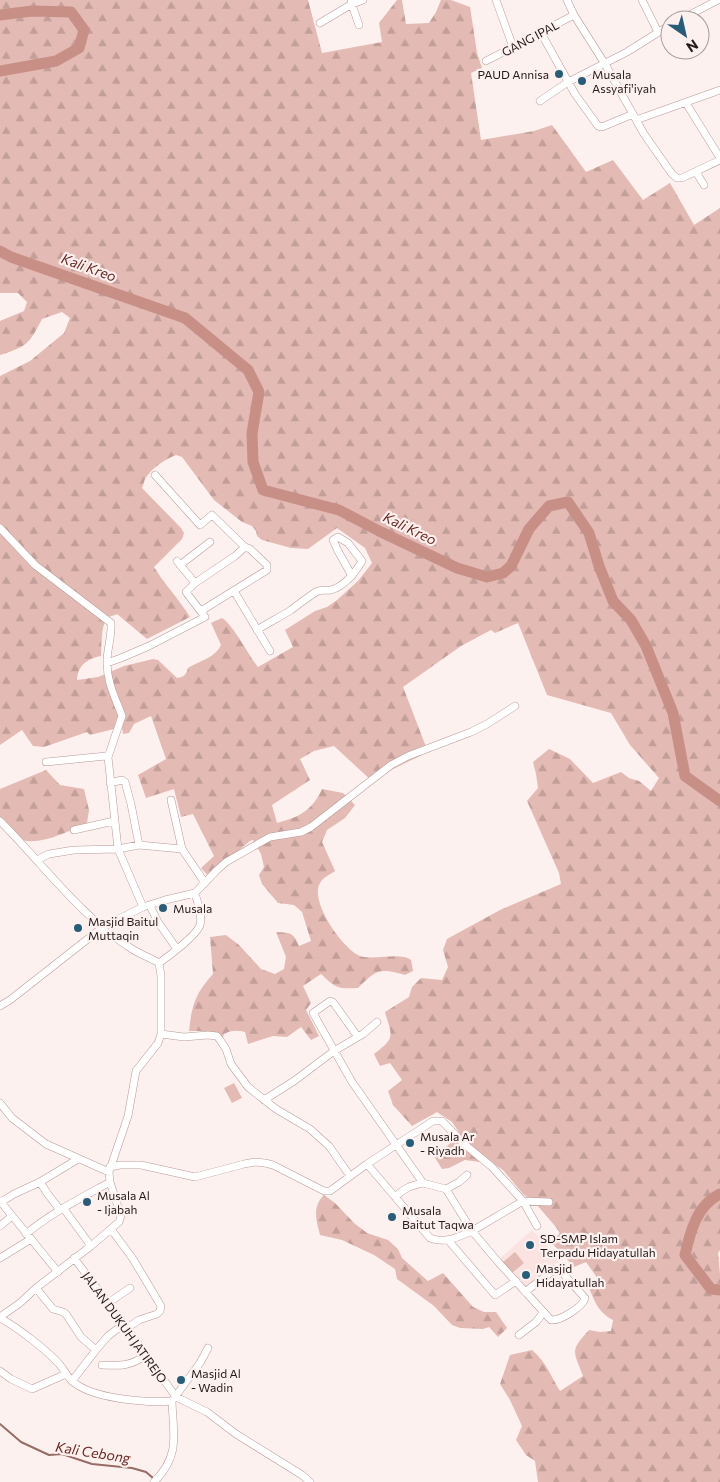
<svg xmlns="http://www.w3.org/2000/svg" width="720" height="1482" font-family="Commissioner,sans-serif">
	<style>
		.built { fill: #fae3e0 }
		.forest { fill: url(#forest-firs); fill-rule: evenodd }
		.green { fill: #e4bab4 }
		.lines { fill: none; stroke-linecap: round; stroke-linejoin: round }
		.stream { stroke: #976c66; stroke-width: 2 }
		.river { stroke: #c88f87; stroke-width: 11 }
		.minor-casing { stroke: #b69b97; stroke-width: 8 }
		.minor { stroke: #fff; stroke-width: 7 }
		.poi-dot { fill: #275d79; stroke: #fdf1f0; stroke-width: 2 }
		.labels { text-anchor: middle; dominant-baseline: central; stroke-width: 4.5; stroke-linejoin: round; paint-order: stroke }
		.street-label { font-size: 12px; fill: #241a19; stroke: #fdf1f0 }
		.poi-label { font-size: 12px; fill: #241a19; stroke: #fdf1f0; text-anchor: start }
		.water-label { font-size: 14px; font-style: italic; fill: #6c2721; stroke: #fdf1f0 }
	</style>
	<defs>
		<pattern id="forest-firs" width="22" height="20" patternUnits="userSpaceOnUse" patternTransform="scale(1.25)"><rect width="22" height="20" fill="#e4bab4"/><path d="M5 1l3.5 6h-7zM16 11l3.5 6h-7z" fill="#c39f9a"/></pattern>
	</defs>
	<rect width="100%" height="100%" fill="#fdf1f0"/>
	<!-- built -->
	<path class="built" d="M532 1230 560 1260 525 1290 497 1261Z"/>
	<!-- forest -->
	<path class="forest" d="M0 0H308L322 53 382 42 379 23 397 0H402L406 24 429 23 436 12 441 0H451L470 7 477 53 482 68 471 73 481 140 534 131 552 125 586 172 613 160 643 200 670 183 694 225 720 208V1250L718 1253 720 1274V1482H538L535 1461 526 1455 516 1440 522 1426 510 1400 500 1384 510 1355 532 1350C547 1363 550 1375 560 1391L583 1376C573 1350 570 1351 589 1330L600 1332 611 1331 613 1320C598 1312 595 1302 589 1288L598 1279 586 1262 574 1267 551 1242 560 1233 555 1226 537 1205 523 1194 503 1170 494 1164 465 1160 449 1168 442 1169 434 1156 445 1148 460 1134 452 1122 437 1112 412 1126 393 1105 388 1091 402 1080 390 1063 380 1066 374 1054C396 1037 392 1037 385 1012L409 997 412 987 421 978 442 980 448 967 443 950 447 939 500 910 561 884 559 873 527 801 538 788 536 774 533 762 549 749 570 759 593 783 621 772 629 778 639 781 651 791 659 778 630 745 611 713 547 695 518 623 495 633 491 630 461 646 403 687 428 752 389 771 373 782 334 746 314 751 300 759 310 780 272 805 277 823C299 817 312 811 322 789L343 793 355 805 345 818 327 830 322 842 335 871C331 874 322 878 320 883 309 901 342 947 358 955 370 962 400 951 411 960L413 971 405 975C379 968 377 969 358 988 337 989 336 988 321 974L303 986 311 1003 306 1010 319 1036 311 1040 301 1027 287 1037 273 1036 248 1044 245 1032C238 1030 231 1030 224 1034L222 1040C215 1030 200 1031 189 1031 192 1005 195 994 213 974L210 937 226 935 239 945 261 969 275 974 284 969 286 957 276 932C291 933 293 932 299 946L311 941 302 912 294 905 278 903 262 884 259 875 264 867 261 854 253 840 250 841 208 876 201 868 214 856 193 814 181 817 174 789 146 798 138 775 166 759 151 716 134 724 129 733 123 734 122 727 90 735 87 732 44 747 33 746 22 730 0 745V376L30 361 64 333 70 318 62 312 42 319C29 344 28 346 0 355V321L24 311 27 302 18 293H0ZM176 455 182 457 214 500 242 522 252 526 256 531 257 536 262 540 291 548 308 549 337 528 365 548 372 563 358 581 337 600 327 607 315 611 285 630 293 647 258 667C249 656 232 623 222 618L211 623 221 645C215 658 199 661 188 668 186 675 184 677 177 678L158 660 153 659 124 666 98 677 77 680C78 665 87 659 101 656 102 646 100 623 109 617 110 616 116 615 117 614L147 639 190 617C179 599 165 585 154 567L182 539 184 533 181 528 142 488C144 484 144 479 147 476 153 467 166 459 176 455Z
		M46 770 60 785 84 789 89 810 87 823C70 831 38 847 19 839 12 836 5 825 0 820V789Z
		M324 1195 335 1203 354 1223 367 1233 388 1240 398 1249 402 1258 428 1281 443 1273 473 1307 484 1312H496L507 1328 498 1337 489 1327 483 1329 460 1328 452 1325 434 1306 397 1279 395 1269 374 1255 342 1240 320 1235C316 1220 312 1207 324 1195Z"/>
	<!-- green -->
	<path class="green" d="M234 1083 242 1098 232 1103 224 1088Z
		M515 1252 524 1263 512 1273 503 1262Z"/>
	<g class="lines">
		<!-- stream -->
		<path class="stream" d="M0 1424 21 1442 49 1455 62 1454 92 1464 132 1468 146 1472 153 1478"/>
		<!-- river -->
		<path class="river" d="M0 15 32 11 71 12 84 30 79 48 56 61 0 71
			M0 251 11 257 185 318 248 370 259 392 252 433 253 462 263 490 339 510 379 531 457 568 487 577 503 573 511 566 529 529 549 506 568 502 589 533 599 566 613 601 631 620 646 646 673 713 685 776 720 801
			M720 1194C697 1205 690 1232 685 1255L711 1289 720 1290"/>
		<defs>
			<path id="minor" d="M496 0 513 47
				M567 0 574 15 605 64 644 134 672 174 677 178H682L720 160
				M642 0 658 32
				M351 2 359 25
				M680 20 718 0
				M320 23 352 4 363 0
				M541 33 575 94 598 126 602 127 633 114
				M486 61 574 15
				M540 101 568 82 627 52 670 25
				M686 103 720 158
				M636 120 720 90
				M696 172 704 185
				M155 475 200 525 212 515 245 547 250 549 267 565V570L201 611
				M0 528 35 565 111 623C112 636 107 649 107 662 107 683 115 697 122 716L108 757
				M180 565 210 542
				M195 583 235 556 245 547
				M234 591 270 651
				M257 630C268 623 280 617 291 610 299 604 308 597 316 592 321 589 326 591 331 590 345 586 355 573 362 561L348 543 338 537 333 540 338 551 352 576
				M107 663 121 658 149 646 205 617 186 592 195 583 177 561
				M46 762 106 756 108 757 118 849 143 907
				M110 783 122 780 125 782 131 804 139 845
				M171 800 182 849 205 883
				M0 821C43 864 80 916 132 949 140 954 150 958 159 963
				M74 830 114 821
				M37 860 49 854 74 850 118 849 139 845 182 849
				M150 906 158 922 177 949
				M159 963C169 956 197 935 200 925 203 915 197 902 195 893
				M0 1006 10 1000 103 927 143 907 165 900 195 893 217 870 226 862 270 837 301 832 311 827 391 765 408 756 471 732 487 724 515 706
				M161 1034 184 1037 208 1035 217 1036 220 1040 226 1049 231 1064 248 1087 276 1109 310 1129 329 1146 350 1176
				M358 1037 333 1002 330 1001 313 1013 352 1082 423 1183 446 1189 459 1182 467 1175
				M264 1100 294 1081 334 1051 363 1034 377 1022
				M0 1103 12 1118 46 1144 109 1172
				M367 1164 430 1238C445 1244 458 1237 472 1231L499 1263 551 1320C560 1321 583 1307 585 1298L559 1269H555L525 1292
				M110 1167 120 1165H141L195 1177 244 1164 255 1162 265 1163 273 1165 324 1191H330L367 1164 433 1121H442L464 1144 492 1167 523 1201 549 1202
				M40 1182 47 1193 60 1210
				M446 1189 472 1231 523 1201 537 1226
				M395 1197C405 1188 409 1186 423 1183
				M0 1201 58 1272
				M1 1202 14 1194 40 1182 78 1159
				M64 1209 91 1246
				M0 1226 12 1216
				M111 1229 133 1259 161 1306 160 1311 157 1314 139 1320 127 1328
				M26 1234C51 1213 81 1198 110 1182
				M448 1240 495 1295 516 1281
				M0 1258 31 1239
				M74 1258 127 1328 176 1397 207 1412 236 1434 302 1475 310 1482
				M36 1288 53 1309 63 1312 66 1314 81 1337 96 1350 72 1381
				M108 1303 130 1288
				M0 1317 20 1303 36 1288 91 1246 119 1222 121 1216 110 1182 109 1172 128 1116 136 1071 158 1043 161 1034V976L159 963
				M0 1318C17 1327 48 1351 60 1365 64 1370 67 1376 72 1381 92 1399 146 1403 172 1401
				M519 1335 536 1322 543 1313
				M96 1350 108 1336 124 1324
				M102 1365C121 1366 131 1366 146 1355
				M0 1371 11 1379 32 1389 66 1374
				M154 1482C181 1455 173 1434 172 1401L200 1363 208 1348"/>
		</defs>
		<!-- minor casing -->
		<use href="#minor" class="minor-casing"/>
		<!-- minor -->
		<use href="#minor" class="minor"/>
	</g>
	<!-- markers -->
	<g class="poi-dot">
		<circle cx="559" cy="74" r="5"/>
		<circle cx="582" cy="81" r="5"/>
		<circle cx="163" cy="908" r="5"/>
		<circle cx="78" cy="928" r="5"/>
		<circle cx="410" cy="1143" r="5"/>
		<circle cx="87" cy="1202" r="5"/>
		<circle cx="392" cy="1217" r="5"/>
		<circle cx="530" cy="1245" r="5"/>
		<circle cx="526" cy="1275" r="5"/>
		<circle cx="181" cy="1380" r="5"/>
	</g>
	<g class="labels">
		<!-- street labels -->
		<g class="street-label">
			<text transform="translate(530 38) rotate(-28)">GANG IPAL</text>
			<text transform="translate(125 1327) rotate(54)">JALAN DUKUH JATIREJO</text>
		</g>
		<!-- poi labels -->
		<g class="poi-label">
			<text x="549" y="74" text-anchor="end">PAUD Annisa</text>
			<text x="592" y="74">Musala<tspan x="592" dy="14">Assyafi'iyah</tspan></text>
			<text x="173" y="908">Musala</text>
			<text x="88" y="921">Masjid Baitul<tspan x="88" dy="14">Muttaqin</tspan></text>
			<text x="420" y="1136">Musala Ar<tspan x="420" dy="14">- Riyadh</tspan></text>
			<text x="97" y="1195">Musala Al<tspan x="97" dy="14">- Ijabah</tspan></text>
			<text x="402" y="1210">Musala<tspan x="402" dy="14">Baitut Taqwa</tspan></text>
			<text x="540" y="1238">SD-SMP Islam<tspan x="540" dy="14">Terpadu Hidayatullah</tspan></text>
			<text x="536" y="1268">Masjid<tspan x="536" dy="14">Hidayatullah</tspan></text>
			<text x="191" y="1373">Masjid Al<tspan x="191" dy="14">- Wadin</tspan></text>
		</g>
		<!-- water labels -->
		<g class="water-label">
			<text transform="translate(89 267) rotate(20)">Kali Kreo</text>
			<text transform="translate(410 528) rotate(26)">Kali Kreo</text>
			<text transform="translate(93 1452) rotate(9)">Kali Cebong</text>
		</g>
	</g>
	<!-- north arrow -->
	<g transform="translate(685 35) rotate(146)"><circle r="24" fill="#fdf1f0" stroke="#a69b9a"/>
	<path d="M0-4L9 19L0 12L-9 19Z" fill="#275d79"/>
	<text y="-8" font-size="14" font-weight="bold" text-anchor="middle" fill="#241a19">N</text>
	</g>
</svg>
